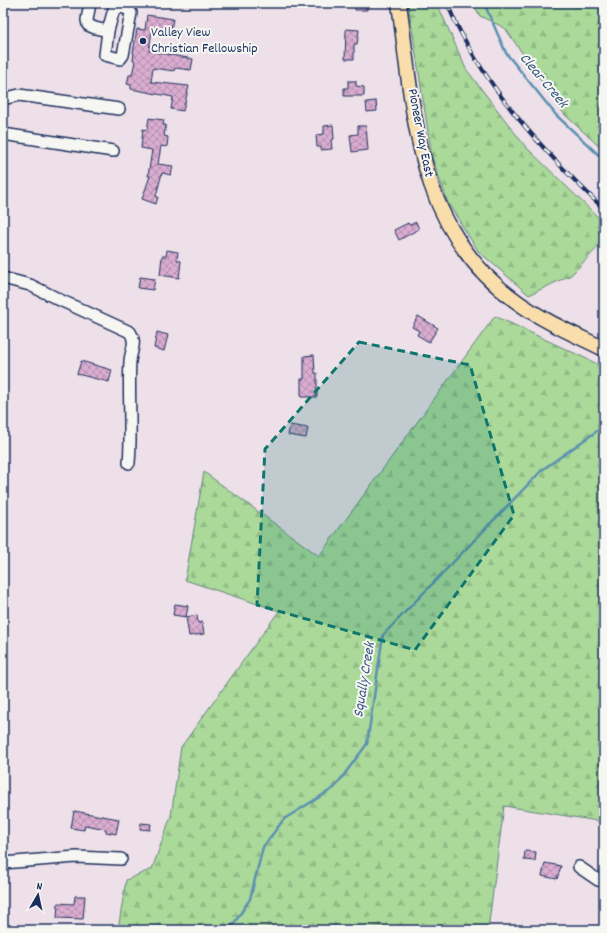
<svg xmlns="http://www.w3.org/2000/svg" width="607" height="933" font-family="Dekko,sans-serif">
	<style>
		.forest { fill: url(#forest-firs); stroke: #62847c }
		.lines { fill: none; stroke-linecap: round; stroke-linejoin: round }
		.stream { stroke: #5c90b1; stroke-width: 2.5 }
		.building { fill: url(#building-cross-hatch); stroke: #1b2f5e }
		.minor-casing { stroke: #1b2f5e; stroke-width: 14 }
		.major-casing { stroke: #1b2f5e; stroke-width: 17 }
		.minor { stroke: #f6f6f2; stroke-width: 11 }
		.major { stroke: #f9deab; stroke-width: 14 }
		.rail-casing { stroke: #1b2f5e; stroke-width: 4 }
		.rail { stroke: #f6f6f2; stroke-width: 2.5; stroke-dasharray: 8; stroke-linecap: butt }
		.marked { fill: #0f766e; fill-opacity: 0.2; stroke: #0f766e; stroke-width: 3; stroke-dasharray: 8 5; stroke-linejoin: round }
		.poi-dot { fill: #1b2f5e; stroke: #f6f6f2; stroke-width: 1.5 }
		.labels { text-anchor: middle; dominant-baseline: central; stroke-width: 4; stroke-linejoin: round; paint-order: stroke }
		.poi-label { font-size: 14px; fill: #1b2f5e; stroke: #f6f6f2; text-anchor: start }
		.street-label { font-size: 14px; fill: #1b2f5e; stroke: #f6f6f2 }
		.water-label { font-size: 15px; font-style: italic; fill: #365781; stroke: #f6f6f2 }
	</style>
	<defs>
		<pattern id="forest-firs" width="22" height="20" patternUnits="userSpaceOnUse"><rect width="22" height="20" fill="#aad999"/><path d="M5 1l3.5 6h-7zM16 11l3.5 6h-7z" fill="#92bb86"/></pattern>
		<pattern id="building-cross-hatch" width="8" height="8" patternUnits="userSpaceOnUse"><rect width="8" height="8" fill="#daadd0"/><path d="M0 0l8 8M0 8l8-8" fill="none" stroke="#b08dac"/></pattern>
	</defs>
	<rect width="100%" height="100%" fill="#eee0e8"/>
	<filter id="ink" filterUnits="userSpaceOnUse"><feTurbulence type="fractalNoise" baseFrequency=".025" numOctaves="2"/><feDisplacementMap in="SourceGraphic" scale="8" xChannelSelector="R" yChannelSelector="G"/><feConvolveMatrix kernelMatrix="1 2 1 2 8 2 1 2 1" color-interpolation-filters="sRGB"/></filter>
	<g filter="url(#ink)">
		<!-- forest -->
		<path class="forest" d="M408 3H437L466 69 525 146 604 223V241L571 275 529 295 478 251 448 203 432 157Z
			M473 3H604V151L564 114 505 28 480 16Z
			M495 316 604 367V822L504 806 488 930H118L126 880 152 869 171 816 181 747 279 611 185 580 204 472 319 556Z"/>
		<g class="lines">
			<!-- stream -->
			<path class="stream" d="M484 3 506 53 556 115 604 160
				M227 930 233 925 250 899 263 847 284 819 334 788 367 744 383 635 542 470 604 426"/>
		</g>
		<!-- building -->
		<path class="building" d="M355 3H367V10H355Z
			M147 15 173 19 171 30 167 29 166 32 152 30 149 51 193 59 191 70 175 68 174 71 153 68 151 82 189 86 183 111 171 109 173 97 131 89V85L127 84 129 75H132L135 61 133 60 134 53H133L137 29 145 30Z
			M346 29 359 30 357 44H354V59H345Z
			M348 81H356V86L364 87V96H344V88H348Z
			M376 101 377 111 367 112 366 102Z
			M149 118 164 120 163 125H166L164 136 168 137 167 147 161 146 158 164 173 166 171 175 162 173 156 196 158 197 156 204 142 199 150 176H148L152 150 141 148 143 129 147 130Z
			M333 125 334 139 331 140 332 149 321 150V147H317L316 135 324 134V126Z
			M358 126H366L368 150 352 152 350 135 358 134Z
			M416 222 419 229 399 240 394 230 408 223 410 225Z
			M167 250 178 252 177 260 181 261 179 278 160 275 162 256H166Z
			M140 277 155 279 153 290 138 288Z
			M418 316 438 328 429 342 417 335 419 331 412 327Z
			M157 332 168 335 164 351 154 348Z
			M314 355 315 373H317V397H301V379H304V356Z
			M81 361 112 370 109 382 77 374Z
			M290 425 308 428 306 438 288 435Z
			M175 604 188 606 186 617 173 615Z
			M197 615 198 623 202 622 204 634 189 636 186 617Z
			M74 811 119 819 116 834 106 832V829L85 825 84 830 71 828Z
			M141 823 151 824 150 830 140 829Z
			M525 851 536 852 535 861 524 860Z
			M545 863 561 866 557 879 542 876Z
			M75 896H85L83 919 57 918 58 903 74 904Z"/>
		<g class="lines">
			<defs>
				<path id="minor" d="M90 3 87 20 88 25 95 28 108 31
					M122 7 129 10 131 13 123 55 120 59 105 55 108 31 114 9Z
					M3 99 19 95 119 109
					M3 134 113 151
					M3 278 30 285 60 300 130 332C137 343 131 350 130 361 128 395 132 429 129 463
					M3 863 76 857 121 859
					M579 867 598 880 604 881"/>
				<path id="major" d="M399 3C414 114 416 230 516 301 543 321 574 334 604 349"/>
			</defs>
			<!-- minor casing -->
			<use href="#minor" class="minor-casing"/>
			<!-- major casing -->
			<use href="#major" class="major-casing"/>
			<!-- minor -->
			<use href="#minor" class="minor"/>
			<!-- major -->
			<use href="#major" class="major"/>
			<defs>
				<path id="rail" d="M447 3C480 83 542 150 604 209"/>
			</defs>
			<!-- rail casing -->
			<use href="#rail" class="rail-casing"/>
			<!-- rail -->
			<use href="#rail" class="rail"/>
		</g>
	</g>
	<!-- marked area -->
	<path class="marked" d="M359 342 470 365 514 515 415 650 257 605 265 449Z"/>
	<!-- markers -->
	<circle class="poi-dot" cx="143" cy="41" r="4"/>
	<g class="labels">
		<!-- poi labels -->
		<g class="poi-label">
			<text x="151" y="33">Valley View<tspan x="151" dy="16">Christian Fellowship</tspan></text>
		</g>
		<!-- street labels -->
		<g class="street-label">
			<text transform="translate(420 133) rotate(79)">Pioneer Way East</text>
		</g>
		<!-- water labels -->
		<g class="water-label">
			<text transform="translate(543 81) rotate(50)">Clear Creek</text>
			<text transform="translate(365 680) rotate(-81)">Squally Creek</text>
		</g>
	</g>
	<!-- margin -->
	<rect width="607" height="933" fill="none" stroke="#f6f6f2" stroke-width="16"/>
	<rect x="8" y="8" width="591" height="917" fill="none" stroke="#1b2f5e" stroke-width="1.5" filter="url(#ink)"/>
	<!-- north arrow -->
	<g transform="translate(38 895) rotate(9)" stroke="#f6f6f2" stroke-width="3" paint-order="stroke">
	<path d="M0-3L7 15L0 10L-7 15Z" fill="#1b2f5e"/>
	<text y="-6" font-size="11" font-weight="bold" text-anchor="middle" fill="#1b2f5e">N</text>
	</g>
</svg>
